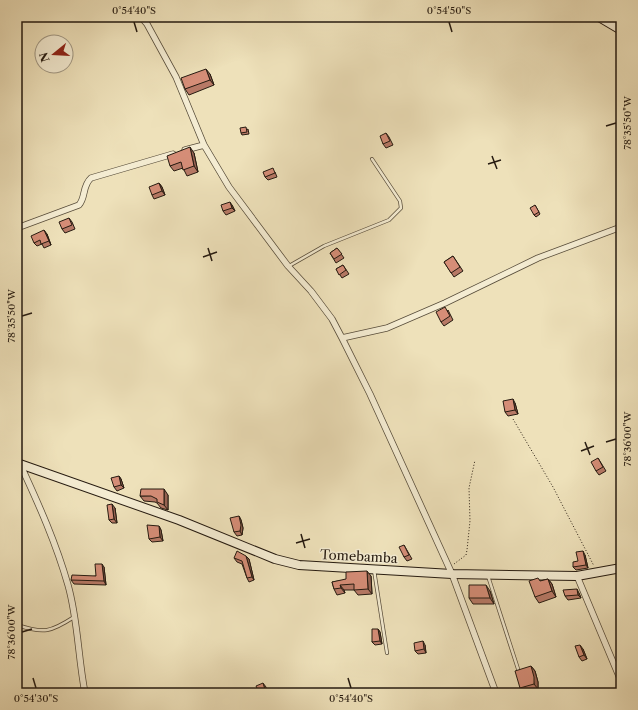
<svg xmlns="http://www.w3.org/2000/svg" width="638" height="710" font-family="'Libre Caslon Text',serif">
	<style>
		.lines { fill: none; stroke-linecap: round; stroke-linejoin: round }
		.lane-casing { stroke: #574c3a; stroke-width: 4 }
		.street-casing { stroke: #574c3a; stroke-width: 7 }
		.secondary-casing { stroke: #251a10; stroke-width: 10 }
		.path { stroke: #251a10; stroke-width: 1; stroke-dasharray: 1 2; stroke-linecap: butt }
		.lane { stroke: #f4ecd2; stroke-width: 2.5 }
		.street { stroke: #f4ecd2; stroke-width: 5.5 }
		.secondary { stroke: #f4ecd2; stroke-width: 8 }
		.wall { fill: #b77966; stroke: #251a10 }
		.shaded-wall { fill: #956353; stroke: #251a10 }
		.building { fill: #d58d77; stroke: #251a10 }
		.ticks { fill: none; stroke: #251a10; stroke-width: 1.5 }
		.labels { text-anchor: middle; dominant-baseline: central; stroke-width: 3; stroke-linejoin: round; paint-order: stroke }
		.street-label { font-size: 13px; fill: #251a10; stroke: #f4ecd2 }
		.neatline { fill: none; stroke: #251a10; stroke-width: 1.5 }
		.ticks-label { font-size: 10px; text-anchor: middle; fill: #251a10 }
	</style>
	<rect width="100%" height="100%" fill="#eee1ba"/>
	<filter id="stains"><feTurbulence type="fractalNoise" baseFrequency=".005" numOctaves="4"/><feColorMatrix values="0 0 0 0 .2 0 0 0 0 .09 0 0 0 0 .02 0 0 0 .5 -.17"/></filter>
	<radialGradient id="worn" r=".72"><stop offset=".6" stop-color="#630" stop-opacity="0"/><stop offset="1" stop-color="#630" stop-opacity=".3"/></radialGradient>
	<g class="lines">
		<defs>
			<path id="lane" d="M289 266 324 246 389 220 401 208 400 201 372 159
				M619 481 621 484
				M374 570 387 653
				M488 576 519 672
				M17 625C44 634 51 632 74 617"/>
			<path id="street" d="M141 17 147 24 176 77 204 145 229 187 288 266 311 291 332 319 342 338 370 394 452 574 496 693
				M185 150 204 145
				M17 228 79 205C86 197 82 186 91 178L173 154
				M342 338 387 328 445 303 538 258 621 227
				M21 466C39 505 56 543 68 585 78 620 78 657 85 693
				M577 576 621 681"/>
			<path id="secondary" d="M599 17 621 30
				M17 463 179 520 275 559 299 565 452 574 577 576 621 568"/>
		</defs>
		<!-- lane casing -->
		<use href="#lane" class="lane-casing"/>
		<!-- street casing -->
		<use href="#street" class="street-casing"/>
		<!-- secondary casing -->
		<use href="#secondary" class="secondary-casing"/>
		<!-- path -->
		<path class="path" d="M616 235 621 240
			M513 419 553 487 594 566
			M454 564 466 555 467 550 470 521 469 488 475 460"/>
		<!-- lane -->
		<use href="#lane" class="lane"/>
		<!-- street -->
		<use href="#street" class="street"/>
		<!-- secondary -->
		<use href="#secondary" class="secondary"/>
	</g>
	<!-- wall -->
	<path class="wall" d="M210 74 214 85 189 95 185 89Z
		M248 129 249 134 242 135 241 133Z
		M386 133 389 137 393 145 386 148 383 144Z
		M194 153 198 172 187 176 183 168 174 171 170 166Z
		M275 172 277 177 268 180 265 177Z
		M159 183 162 187 165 195 154 199 152 195Z
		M232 205 235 211 226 215 223 211Z
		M535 205 540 214 536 217 534 215Z
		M69 218 72 222 75 229 65 233 62 229Z
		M47 234 51 245 44 248 42 244 37 246 34 243Z
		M337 248 344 258 336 263 330 253Z
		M453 256 463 271 454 277 444 262Z
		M343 265 349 274 342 278 336 269Z
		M448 310 453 320 444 326 441 322Z
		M515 403 518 414 508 416 505 412Z
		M598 458 606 471 599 475 596 471Z
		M119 476 121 479 124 488 117 491 114 487Z
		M168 495V510L161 508 157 503 155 502 144 501 140 496Z
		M115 508 117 523H112L109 520Z
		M239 516 241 520 243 528 242 535 237 536 234 532Z
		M159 526 161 530 163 541 152 542 149 539Z
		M404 545 412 559 407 561 404 557Z
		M585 555 588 568 576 570 573 567 578 561Z
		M234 558 249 559 254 580 249 582 247 578 242 564 237 562Z
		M104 567 106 585 74 584 71 580 96 576Z
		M371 576 372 594 358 595 354 590H344L345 593 337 595 334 589 332 582Z
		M548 579 552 584 556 597 539 603 535 597 540 581Z
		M490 591 494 604H473L469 598Z
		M579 593 581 598 568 600 565 596Z
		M378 629 380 632 382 644 375 645 372 642Z
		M425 645 426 653 418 654 415 651Z
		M583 649 587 659 582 661 579 657Z
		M531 666 535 671 538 682V689L527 693H524L520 688Z"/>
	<!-- shaded-wall -->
	<path class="shaded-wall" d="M206 69 210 74 214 85 210 80Z
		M190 147 194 153 198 172 194 166Z
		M159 183 162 187 165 195 162 191Z
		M230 202 232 205 235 211 232 208Z
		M44 230 47 234 51 245 49 241Z
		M513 399 515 403 518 414 515 410Z
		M119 476 121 479 124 488 121 485Z
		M164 489 168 495V510L164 505Z
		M112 504 115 508 117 523 114 519Z
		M239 516 241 520 243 528 242 535 240 531Z
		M159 526 161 530 163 541 160 537Z
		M583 551 585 555 588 568 586 565Z
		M246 556 249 559 254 580 252 577Z
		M102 564 104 567 106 585 104 581Z
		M367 571 371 576 372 594 368 589Z
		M548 579 552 584 556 597 552 591Z
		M340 585 344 590 345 593 341 588Z
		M486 585 490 591 494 604 490 598Z
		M577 589 579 593 581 598 578 595Z
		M378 629 380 632 382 644 380 641Z
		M423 641 425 645 426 653 424 649Z
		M580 645 583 649 587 659 584 655Z
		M531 666 535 671 538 682V689L534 684Z
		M263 683 266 687 267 693H266Z"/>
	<!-- building -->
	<path class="building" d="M206 69 210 80 185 89 181 78Z
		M246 127 247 132 241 133 240 128Z
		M386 133 390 141 383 144 380 136Z
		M190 147 194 166 183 170 181 162 170 166 167 156Z
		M273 168 275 173 265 177 263 172Z
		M159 183 162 191 152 195 149 187Z
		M230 202 232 208 223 211 221 205Z
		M535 205 539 212 534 215 530 208Z
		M69 218 72 225 62 229 59 222Z
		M44 230 49 241 41 244 40 240 34 243 31 236Z
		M337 248 342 254 334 259 330 253Z
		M453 256 460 267 451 273 444 262Z
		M343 265 346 270 339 275 336 269Z
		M445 307 450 316 441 322 436 312Z
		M513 399 515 410 505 412 503 401Z
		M598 458 603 467 596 471 591 462Z
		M119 476 121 485 114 487 111 478Z
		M141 489H164V505L157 502V499L151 496H140Z
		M112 504 114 519 109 520 107 505Z
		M239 516 241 525 240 531 234 532 230 518Z
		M147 525 159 526 160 537 149 539Z
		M404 545 409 555 404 557 399 547Z
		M237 551 246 556 252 577 247 578 242 561 234 558Z
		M583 551 586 565 573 567V562L578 561 576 552Z
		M95 564H102L104 581 71 580 72 575 96 576Z
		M367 571 368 589 354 590V584L340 585 341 588 334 589 332 582 346 579V572Z
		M538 578 540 581 548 579 552 591 535 597 529 581Z
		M469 585H486L490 598H469Z
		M577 589 578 595 565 596 563 590Z
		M372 629H378L380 641 372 642Z
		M423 641 424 649 415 651 414 643Z
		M580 645 584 655 579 657 575 646Z
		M531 666 534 677V684L520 688 515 671Z
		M263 683 266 693H259L256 686Z"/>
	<!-- ticks -->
	<path class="ticks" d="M134 22 137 32M449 22 452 32M606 126 616 123M492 156 497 169M488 164 501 160M208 248 212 261M203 257 217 252M22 316 32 313M585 442 590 455M606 442 616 439M581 451 594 446M301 534 305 548M296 543 310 539M22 632 32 629M33 678 36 688M348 678 351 688"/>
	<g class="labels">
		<!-- street labels -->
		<g class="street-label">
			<text transform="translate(359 556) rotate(3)">Tomebamba</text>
		</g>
	</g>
	<!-- margin -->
	<rect width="638" height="710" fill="none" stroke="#eee1ba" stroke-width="44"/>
	<!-- north arrow -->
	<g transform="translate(54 54) rotate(252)"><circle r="19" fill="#f4ecd2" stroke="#a19884"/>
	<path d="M0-3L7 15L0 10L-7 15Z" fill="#8f2418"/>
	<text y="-6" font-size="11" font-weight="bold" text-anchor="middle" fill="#251a10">N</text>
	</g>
	<rect x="22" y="22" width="594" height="666" class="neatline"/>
	<g class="ticks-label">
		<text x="134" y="14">0°54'40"S</text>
		<text x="449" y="14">0°54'50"S</text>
		<text transform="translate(627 123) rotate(-90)" y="4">78°35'50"W</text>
		<text transform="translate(11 316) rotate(-90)" y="4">78°35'50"W</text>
		<text transform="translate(627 439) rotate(-90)" y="4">78°36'00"W</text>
		<text transform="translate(11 632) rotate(-90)" y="4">78°36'00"W</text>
		<text x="36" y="702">0°54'30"S</text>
		<text x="351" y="702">0°54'40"S</text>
	</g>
	<rect width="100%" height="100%" filter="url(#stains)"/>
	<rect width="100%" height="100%" fill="url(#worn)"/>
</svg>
